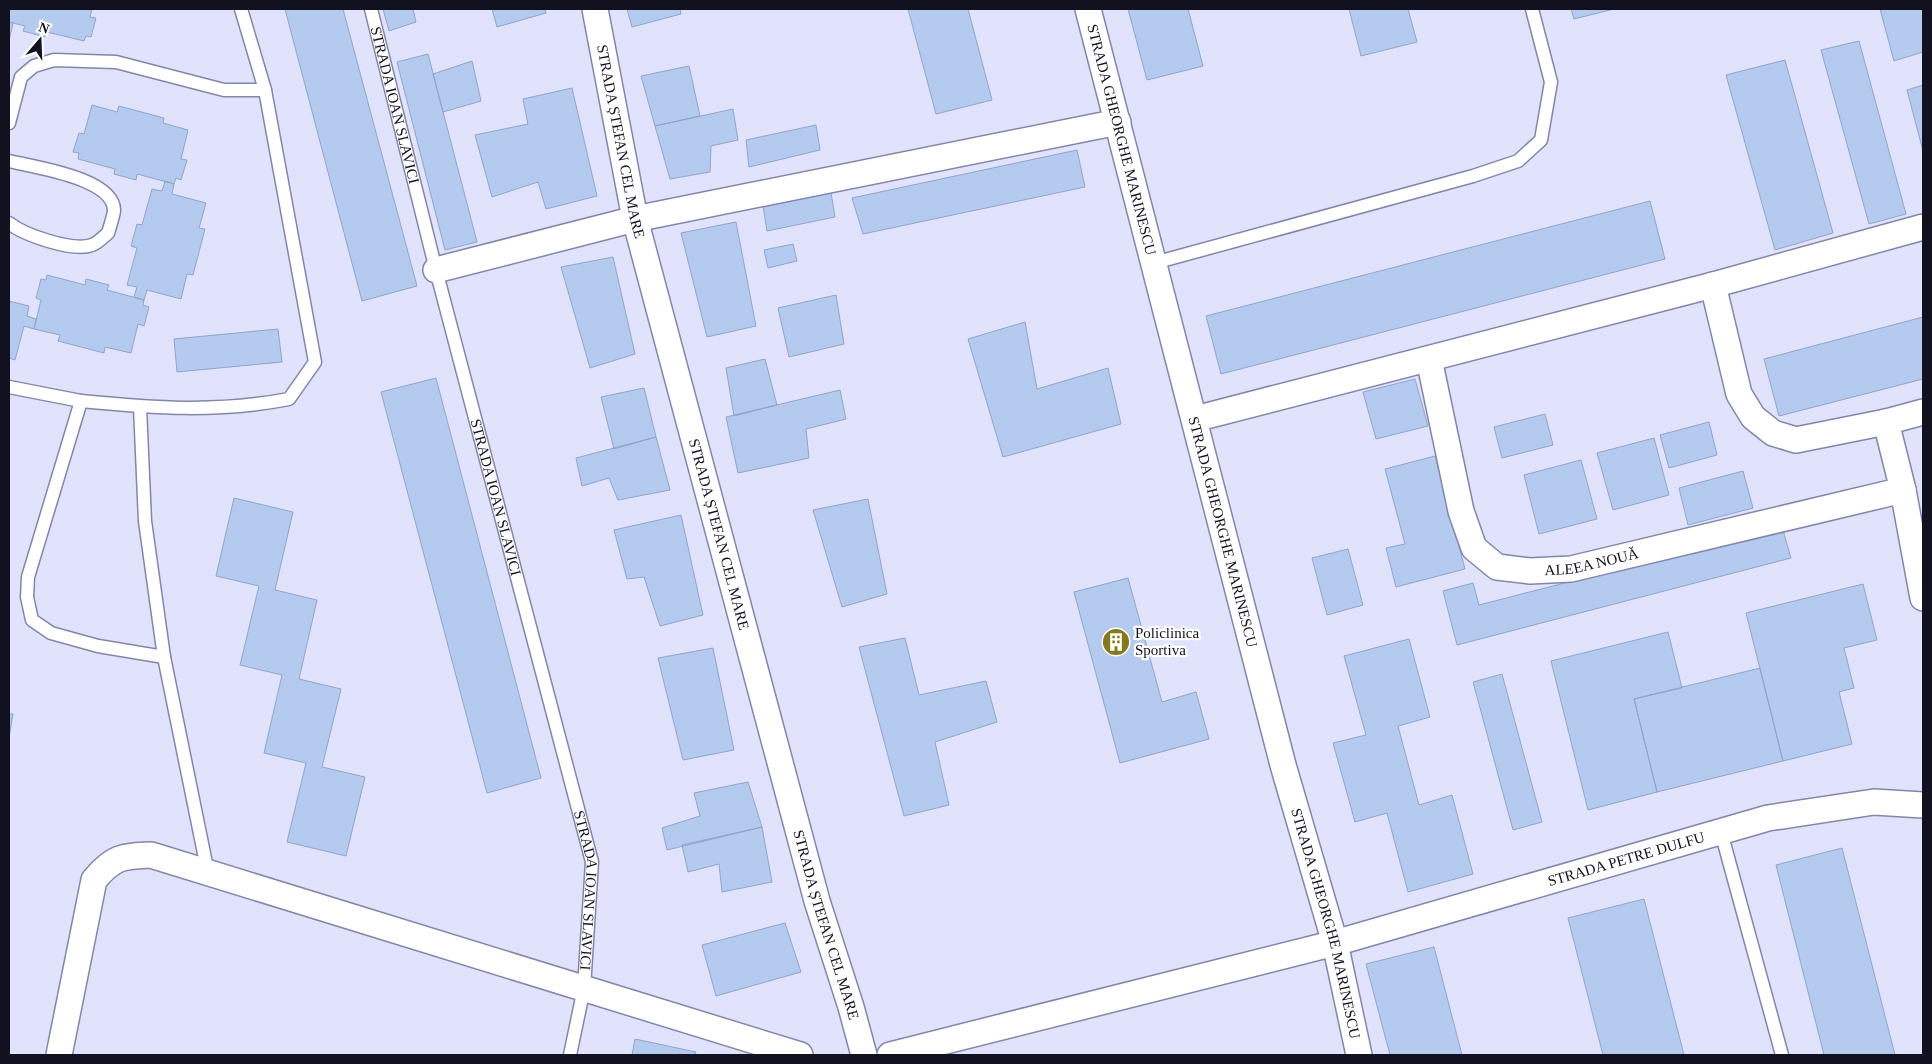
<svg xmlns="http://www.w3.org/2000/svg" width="1932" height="1064" font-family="Georgia,serif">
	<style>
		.building { fill: #b5caef; stroke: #90a5c8 }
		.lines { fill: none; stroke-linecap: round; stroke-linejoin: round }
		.lane-casing { stroke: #8386ab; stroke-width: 15 }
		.street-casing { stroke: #8386ab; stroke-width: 28 }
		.lane { stroke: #fff; stroke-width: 12 }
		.street { stroke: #fff; stroke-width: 25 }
		.labels { text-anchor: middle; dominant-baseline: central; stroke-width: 4.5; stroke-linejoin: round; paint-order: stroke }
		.street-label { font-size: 15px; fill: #11111f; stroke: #fff }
		.poi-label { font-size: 15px; fill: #11111f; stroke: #fff; text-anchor: start }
	</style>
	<rect width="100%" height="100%" fill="#e1e3fc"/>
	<!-- building -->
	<path class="building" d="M9 9H92L90 17 96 18 91 37 86 36 84 41 47 32 45 37 23 31 25 26 9 22Z
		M285 9H343L417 286 362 301Z
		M383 9H413L416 22 389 31Z
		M492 9H545L546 13 497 27Z
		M627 9H680L681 14 632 27Z
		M908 9H968L992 100 936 114Z
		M1128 9H1188L1203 66 1147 80Z
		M1349 9H1408L1417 42 1361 56Z
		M1571 9H1614L1574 19Z
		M1880 9H1923V52L1894 61Z
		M9 22 13 23 9 41Z
		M1859 41 1906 214 1869 224 1821 50Z
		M428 54 477 242 445 250 397 62Z
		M1785 60 1833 233 1775 250 1726 75Z
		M472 61 481 101 443 112 433 74Z
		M689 66 700 116 655 126 641 76Z
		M1923 85V151L1907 90Z
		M572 88 597 196 546 209 538 182 492 197 475 135 528 124 523 99Z
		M92 105 117 112 119 106 164 118 163 123 188 130 181 159 187 160 181 180 176 178 174 184 137 174 136 180 114 174 115 169 78 159 79 153 73 152 79 133 84 134Z
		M733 109 738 140 711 146 710 172 670 179 655 126Z
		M816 125 820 150 749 167 746 140Z
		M1077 150 1085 187 863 234 852 198Z
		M165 181 174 184 172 194 206 203 199 228 205 229 193 275 187 274 181 299 147 290 144 300 134 297 137 287 127 285 137 248 131 246 137 224 142 225 152 189 162 191Z
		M831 193 835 217 767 231 763 206Z
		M1650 201 1665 259 1221 374 1206 316Z
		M736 222 756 326 707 337 681 233Z
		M793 244 797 261 768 268 764 250Z
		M613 257 635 354 590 368 561 267Z
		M47 275 85 285 86 279 109 285 107 290 144 300 143 305 149 307 144 326 138 324 131 353 105 347 104 353 58 341 60 335 34 329 41 300 36 298 41 279 46 280Z
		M836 295 844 344 789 357 778 308Z
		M9 301 29 306 27 316 36 319 34 329 24 326 15 360 9 358Z
		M1923 317V379L1779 416 1764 359Z
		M1025 322 1037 389 1108 368 1121 424 1003 457 968 339Z
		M278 329 282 362 177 372 174 339Z
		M765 359 777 405 734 416 726 368Z
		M436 378 541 778 487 793 381 392Z
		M1415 379 1428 426 1376 439 1363 392Z
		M644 388 656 437 614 449 601 397Z
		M840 390 846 419 806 429 809 458 738 473 726 417Z
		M1545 414 1553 445 1502 458 1494 427Z
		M1709 422 1717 455 1669 468 1660 435Z
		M656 437 670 490 618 500 609 478 582 486 576 458Z
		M1654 438 1669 495 1613 510 1597 453Z
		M1435 456 1465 569 1396 587 1386 548 1405 544 1385 469Z
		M1581 460 1597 519 1539 534 1524 475Z
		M1743 471 1753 508 1688 525 1679 488Z
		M234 498 293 512 275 590 317 600 299 679 341 689 322 767 365 777 346 856 287 842 306 763 264 753 282 675 240 665 259 586 216 576Z
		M868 499 887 594 842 607 813 510Z
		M681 515 703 615 660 626 644 577 627 579 614 530Z
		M1782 527 1791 558 1457 645 1443 591 1473 583 1479 605Z
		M1348 549 1363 605 1327 615 1312 558Z
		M1128 578 1162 702 1196 692 1209 739 1120 763 1074 592Z
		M1863 584 1877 640 1844 648 1854 688 1839 692 1852 744 1783 761 1746 613Z
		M1668 632 1682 688 1634 699 1657 792 1588 810 1551 661Z
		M905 638 919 695 986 681 997 722 935 742 949 805 904 816 859 647Z
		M1409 639 1430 717 1398 726 1419 805 1452 795 1473 874 1408 892 1387 813 1355 822 1333 743 1366 735 1344 656Z
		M713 648 734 750 683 760 658 658Z
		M1760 668 1783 761 1657 792 1634 699Z
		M1502 674 1542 822 1513 830 1473 682Z
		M9 714H13L9 738Z
		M748 782 762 827 667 850 662 828 700 816 694 793Z
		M762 827 772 882 722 892 719 864 688 872 682 845Z
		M1842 848 1895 1055H1824L1776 865Z
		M1644 899 1684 1055H1603L1568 918Z
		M785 923 801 972 716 996 702 945Z
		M1434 947 1462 1055H1390L1366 964Z
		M635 1039 696 1052 695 1055H632Z"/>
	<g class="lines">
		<defs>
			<g id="lane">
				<path id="s1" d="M371 9 436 270 592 862 584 988 570 1055"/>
				<path d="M9 123 21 77 34 66 54 60 116 62 224 90H265"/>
				<path d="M9 161C33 167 115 178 114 211 113 218 110 226 108 233 103 237 98 243 92 245 73 252 24 235 9 223"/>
				<path d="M1154 263 1473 176 1518 161 1541 140 1551 82 1532 9"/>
				<path d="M9 387 81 401 28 577 27 597 32 620 51 633 98 646 164 657 208 873"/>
				<path d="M81 401C153 408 216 413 289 399L315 362 265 90 241 9"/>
				<path d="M140 407 145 521 164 657"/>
				<path d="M1721 832 1782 1055"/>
			</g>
			<g id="street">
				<path id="s2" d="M595 9 635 219 817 901 851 1007 864 1055"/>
				<path id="s3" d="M1088 9 1283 765 1335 943 1359 1055"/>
				<path d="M436 270 635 219 1118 122"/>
				<path d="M1713 285 1739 394 1753 417 1773 433 1796 440 1886 422 1923 412"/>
				<path id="s4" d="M1429 359 1461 511 1474 548 1497 567 1530 571 1571 569 1903 490"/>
				<path d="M1195 419 1713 285 1923 227"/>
				<path d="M1886 422 1903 490 1923 598"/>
				<path d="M59 1055 94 880C113 857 122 856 151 855L800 1055"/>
				<path id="s5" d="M890 1055 1335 943 1768 818 1874 802 1923 805"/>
			</g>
		</defs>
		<!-- lane casing -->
		<use href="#lane" class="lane-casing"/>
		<!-- street casing -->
		<use href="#street" class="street-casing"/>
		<!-- lane -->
		<use href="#lane" class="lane"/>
		<!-- street -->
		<use href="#street" class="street"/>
	</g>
	<!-- icons -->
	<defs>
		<symbol id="building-disc" viewBox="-11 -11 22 22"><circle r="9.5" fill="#85791e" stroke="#fff"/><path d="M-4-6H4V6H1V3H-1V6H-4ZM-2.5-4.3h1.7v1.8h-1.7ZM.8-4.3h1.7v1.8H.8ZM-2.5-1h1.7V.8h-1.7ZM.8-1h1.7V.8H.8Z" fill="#fff"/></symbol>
	</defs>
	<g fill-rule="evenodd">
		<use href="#building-disc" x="1100" y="626" width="32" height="32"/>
	</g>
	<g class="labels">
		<!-- street labels -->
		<g class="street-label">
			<text stroke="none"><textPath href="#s1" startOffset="99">STRADA IOAN SLAVICI</textPath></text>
			<text stroke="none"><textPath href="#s3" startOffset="135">STRADA GHEORGHE MARINESCU</textPath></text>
			<text stroke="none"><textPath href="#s2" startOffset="135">STRADA ȘTEFAN CEL MARE</textPath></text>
			<text stroke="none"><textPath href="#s1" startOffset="504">STRADA IOAN SLAVICI</textPath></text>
			<text stroke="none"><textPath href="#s3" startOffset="540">STRADA GHEORGHE MARINESCU</textPath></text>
			<text stroke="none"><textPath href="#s2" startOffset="540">STRADA ȘTEFAN CEL MARE</textPath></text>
			<text stroke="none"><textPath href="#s4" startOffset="320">ALEEA NOUĂ</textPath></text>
			<text stroke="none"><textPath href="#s5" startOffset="762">STRADA PETRE DULFU</textPath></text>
			<text stroke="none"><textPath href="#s1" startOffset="909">STRADA IOAN SLAVICI</textPath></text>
			<text stroke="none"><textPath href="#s3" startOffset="945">STRADA GHEORGHE MARINESCU</textPath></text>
			<text stroke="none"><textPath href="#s2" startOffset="945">STRADA ȘTEFAN CEL MARE</textPath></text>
		</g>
		<!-- poi labels -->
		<g class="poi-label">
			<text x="1135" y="633">Policlinica<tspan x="1135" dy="17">Sportiva</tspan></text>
		</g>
	</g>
	<!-- border -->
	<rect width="1932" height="1064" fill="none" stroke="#11111f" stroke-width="20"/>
	<!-- north arrow -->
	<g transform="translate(40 40) rotate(19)" stroke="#ffffff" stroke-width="4" paint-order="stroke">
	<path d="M0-4L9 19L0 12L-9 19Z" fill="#11111f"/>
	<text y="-8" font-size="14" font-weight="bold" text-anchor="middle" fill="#11111f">N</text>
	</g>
</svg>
